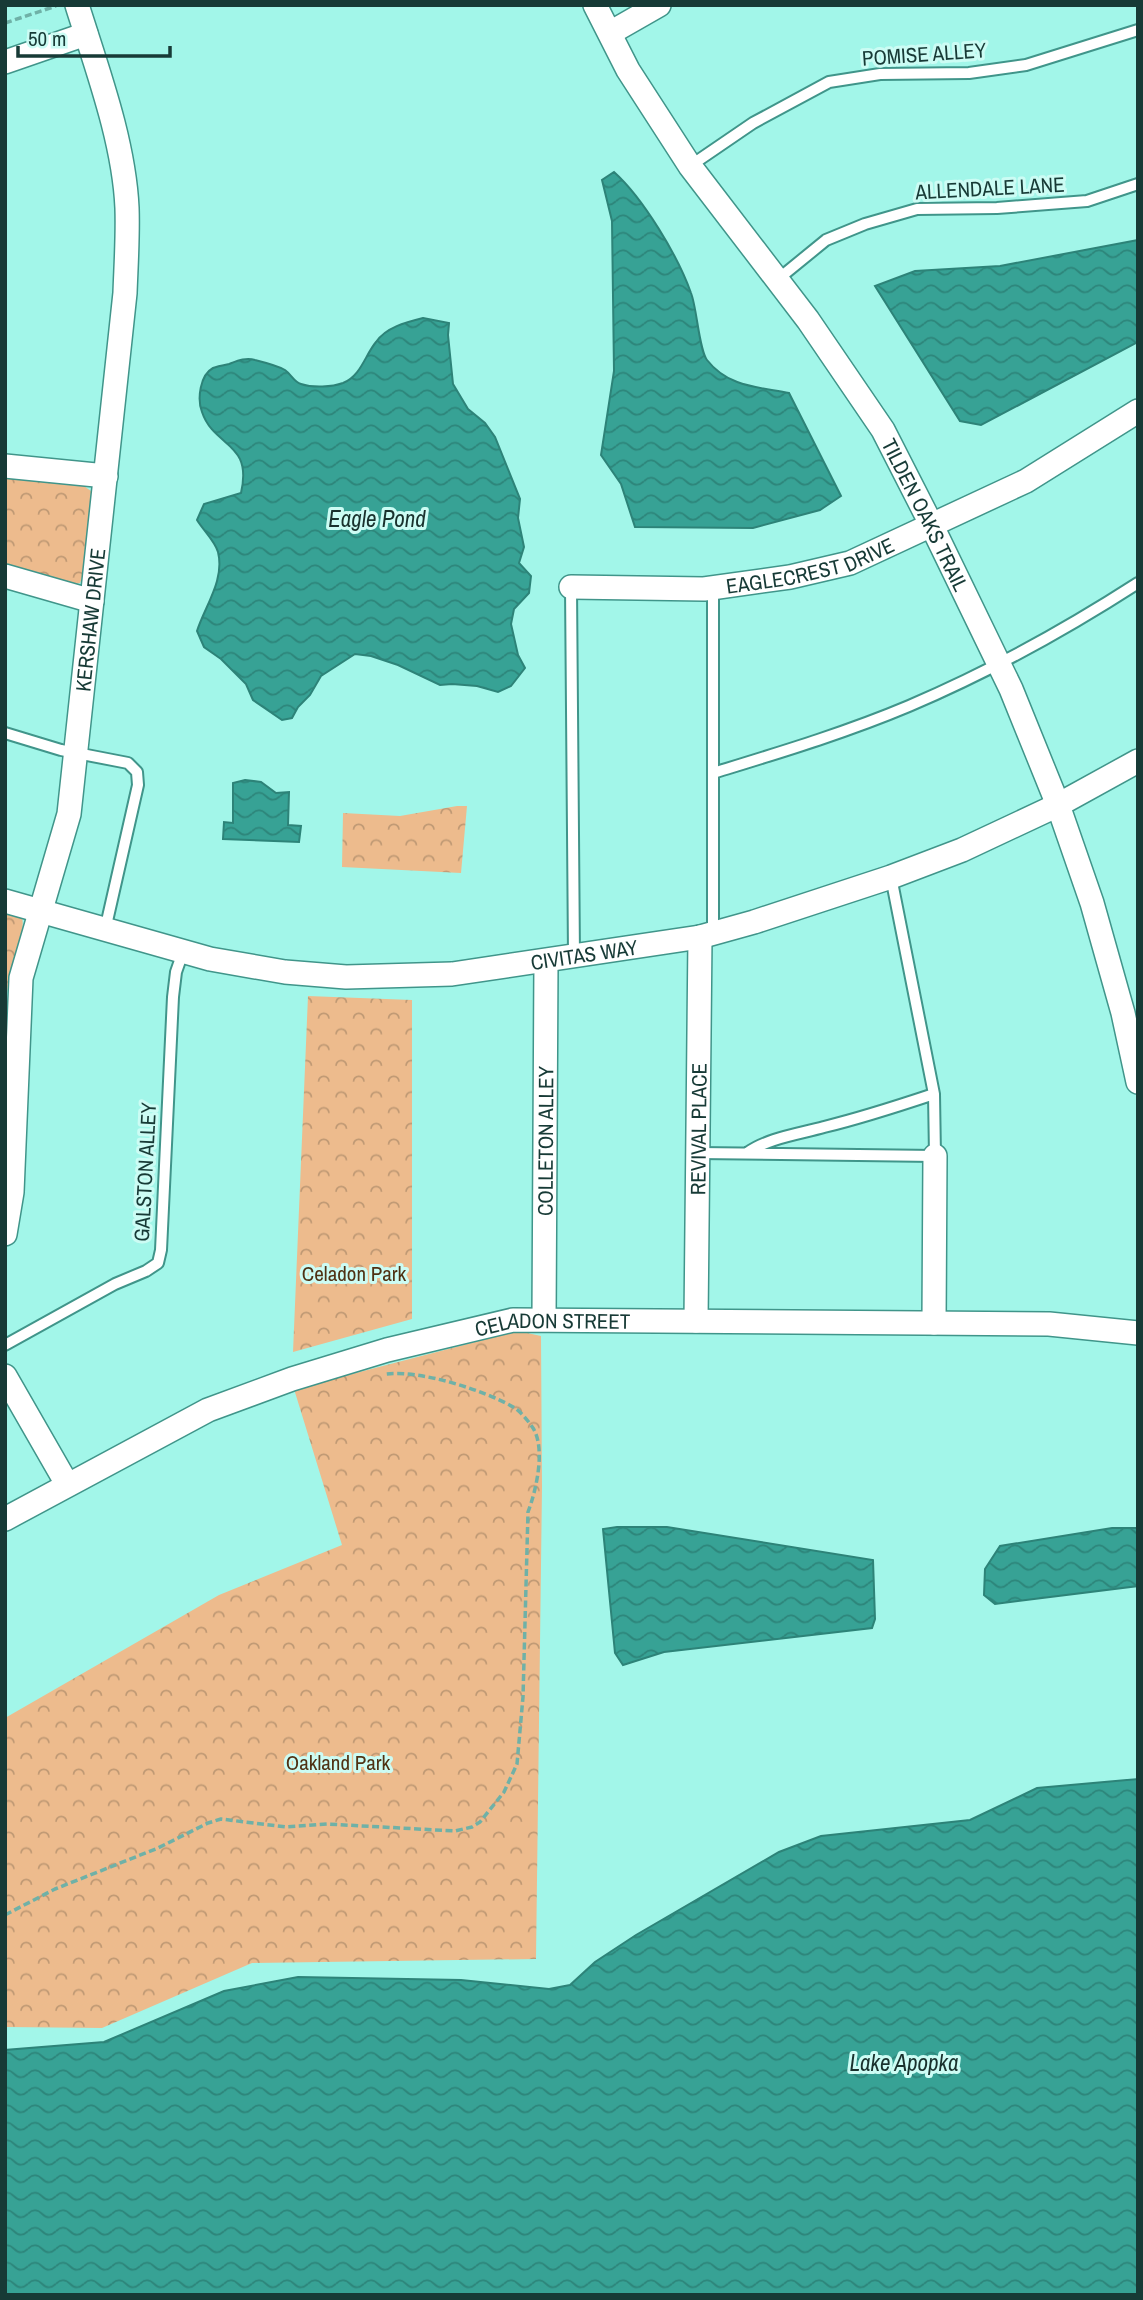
<svg xmlns="http://www.w3.org/2000/svg" width="1143" height="2300" font-family="'Archivo Narrow',sans-serif">
	<style>
		.park { fill: url(#park-crowns) }
		.water { fill: url(#water-waves); stroke: #2d8378; stroke-width: 2 }
		.lines { fill: none; stroke-linecap: round; stroke-linejoin: round }
		.lane-casing { stroke: #40958a; stroke-width: 14 }
		.street-casing { stroke: #40958a; stroke-width: 26 }
		.path { stroke: #6fb1a7; stroke-width: 3.5; stroke-dasharray: 7 3.5; stroke-linecap: butt }
		.lane { stroke: #fff; stroke-width: 10 }
		.street { stroke: #fff; stroke-width: 23 }
		.labels { text-anchor: middle; dominant-baseline: central; stroke-width: 6; stroke-linejoin: round; paint-order: stroke }
		.street-label { font-size: 21px; fill: #173a36; stroke: #ccfcf4 }
		.park-label { font-size: 21px; fill: #4f3113; stroke: #ccfcf4 }
		.water-label { font-size: 23px; font-style: italic; fill: #19312d; stroke: #ccfcf4 }
	</style>
	<defs>
		<pattern id="park-crowns" width="20" height="18" patternUnits="userSpaceOnUse" patternTransform="scale(1.75)"><rect width="20" height="18" fill="#edbb8d"/><path d="M2 6a3 3 0 1 1 6 0M12 15a3 3 0 1 1 6 0" fill="none" stroke="#bf9974"/></pattern>
		<pattern id="water-waves" width="16" height="10" patternUnits="userSpaceOnUse" patternTransform="scale(1.75)"><rect width="16" height="10" fill="#37a295"/><path d="M0 5q4-4 8 0t8 0" fill="none" stroke="#2d857a"/></pattern>
	</defs>
	<rect width="100%" height="100%" fill="#a2f6e9"/>
	<!-- park -->
	<path class="park" d="M5 475 81 484 91 491 85 570 80 583 71 585 5 566Z
		M457 806H467L461 873 342 867 343 813 400 816Z
		M5 910 22 918C26 931 12 962 9 979 7 990 6 1002 5 1014Z
		M308 996 412 1000V1319L293 1352Z
		M518 1331 541 1336 542 1487 536 1959 252 1963 102 2028 5 2027V1718L219 1595 342 1545 294 1389Z"/>
	<!-- water -->
	<path class="water" d="M614 172C643 198 678 256 691 293 697 308 699 350 707 360 728 387 758 387 789 393L841 496 820 510 753 528 635 527 621 484 601 455 614 371 612 221 602 180Z
		M1138 240V342L981 425 960 421 875 286 915 271 1000 266Z
		M423 318 449 323 448 335 453 384 468 409 485 423 495 437 520 499 518 518 524 547 519 563 531 576 529 593 514 609 511 624 518 655 525 668 511 686 498 692 477 686 452 684 440 685 398 665 371 656 355 654 321 676 310 695 298 707 292 718 282 720 253 700 246 684 221 659 204 647 197 631C205 606 225 580 218 552 215 541 203 530 197 520L204 504 241 493C253 441 214 448 202 412 197 399 200 375 213 368 218 366 224 365 229 364 237 361 246 357 255 360 263 362 278 366 285 370 291 374 294 382 301 384 313 388 332 387 343 383 361 376 365 355 376 342 386 327 407 322 423 318Z
		M245 780 261 782 276 793 289 792 288 825 301 826 299 842 223 839 224 822 233 823V783Z
		M617 1527H667L873 1560 875 1619 872 1628 664 1652 623 1665 615 1653 603 1529Z
		M1112 1528H1138V1586L995 1604 984 1595 985 1569 1000 1546Z
		M1138 1779V2295H5V2050L104 2042 224 1991 298 1977 461 1980 549 1989 570 1985 595 1962 636 1935 779 1852 821 1836 970 1820 1037 1788Z"/>
	<g class="lines">
		<defs>
			<path id="lane" d="M690 166 753 123 829 82 880 74 969 73 1026 65 1138 30
				M777 280 826 240 865 224 917 209 997 208 1087 201 1138 184
				M571 587 574 956
				M713 588V934
				M5 733 61 750 128 763 137 772 138 785 105 930
				M713 773C778 753 845 733 909 706 989 672 1065 630 1138 583
				M698 1153 935 1156 934 1094 891 877
				M747 1153C768 1138 799 1134 824 1127 861 1118 898 1106 934 1094
				M5 1345 115 1284 146 1271 158 1263 161 1250 173 997 176 972 183 952"/>
			<g id="street">
				<path id="s1" d="M595 5 628 70 690 166 808 320 883 430 931 524 1011 689 1058 805 1092 903 1123 1013 1138 1082"/>
				<path d="M610 33 659 5"/>
				<path d="M5 62 86 34"/>
				<path d="M5 466 106 476"/>
				<path d="M5 576 92 601"/>
				<path id="s2" d="M571 587 704 589 790 577 850 563 1026 481 1138 411"/>
				<path id="s3" d="M5 901 210 959 285 972 346 977 452 974 700 937 754 922 891 877 962 850 1058 805 1138 761"/>
				<path id="s4" d="M5 1234 12 1192 21 978 69 814 125 293C126 265 128 236 127 208 124 141 97 69 77 5"/>
				<path id="s5" d="M544 1319 546 962"/>
				<path id="s6" d="M696 1321 700 937"/>
				<path d="M934 1323 935 1156"/>
				<path d="M5 1376 67 1484"/>
				<path id="s7" d="M5 1519 208 1410 292 1379 387 1350 513 1320 1049 1324 1138 1333"/>
			</g>
		</defs>
		<!-- lane casing -->
		<use href="#lane" class="lane-casing"/>
		<!-- street casing -->
		<use href="#street" class="street-casing"/>
		<!-- path -->
		<path class="path" d="M5 23 56 6
			M5 1915 55 1889 158 1848 208 1823 221 1819 286 1827 327 1824 455 1831 472 1827 480 1822 504 1792 517 1764 523 1697 528 1512C536 1491 546 1449 533 1428 529 1422 521 1412 515 1408 484 1390 421 1370 386 1374"/>
		<!-- lane -->
		<use href="#lane" class="lane"/>
		<!-- street -->
		<use href="#street" class="street"/>
	</g>
	<g class="labels">
		<!-- street labels -->
		<g class="street-label">
			<text transform="translate(924 54) rotate(-4)">POMISE ALLEY</text>
			<text transform="translate(990 188) rotate(-3)">ALLENDALE LANE</text>
			<text stroke="none"><textPath href="#s1" startOffset="609">TILDEN OAKS TRAIL</textPath></text>
			<text stroke="none"><textPath href="#s2" startOffset="242">EAGLECREST DRIVE</textPath></text>
			<text stroke="none"><textPath href="#s4" startOffset="623">KERSHAW DRIVE</textPath></text>
			<text stroke="none"><textPath href="#s3" startOffset="590">CIVITAS WAY</textPath></text>
			<text stroke="none"><textPath href="#s6" startOffset="192">REVIVAL PLACE</textPath></text>
			<text stroke="none"><textPath href="#s5" startOffset="178">COLLETON ALLEY</textPath></text>
			<text transform="translate(145 1172) rotate(-87)">GALSTON ALLEY</text>
			<text stroke="none"><textPath href="#s7" startOffset="588">CELADON STREET</textPath></text>
		</g>
		<!-- park labels -->
		<g class="park-label">
			<text x="354" y="1273">Celadon Park</text>
			<text x="338" y="1762">Oakland Park</text>
		</g>
		<!-- water labels -->
		<g class="water-label">
			<text x="377" y="518">Eagle Pond</text>
			<text x="904" y="2062">Lake Apopka</text>
		</g>
	</g>
	<!-- border -->
	<rect width="1143" height="2300" fill="none" stroke="#173a36" stroke-width="14"/>
	<!-- scale -->
	<path d="M18 46v10h152v-10" fill="none" stroke="#173a36" stroke-width="3.5"/>
	<text x="28" y="46" font-size="21" fill="#173a36" stroke="#ccfcf4" stroke-width="5" paint-order="stroke">50 m</text>
</svg>
